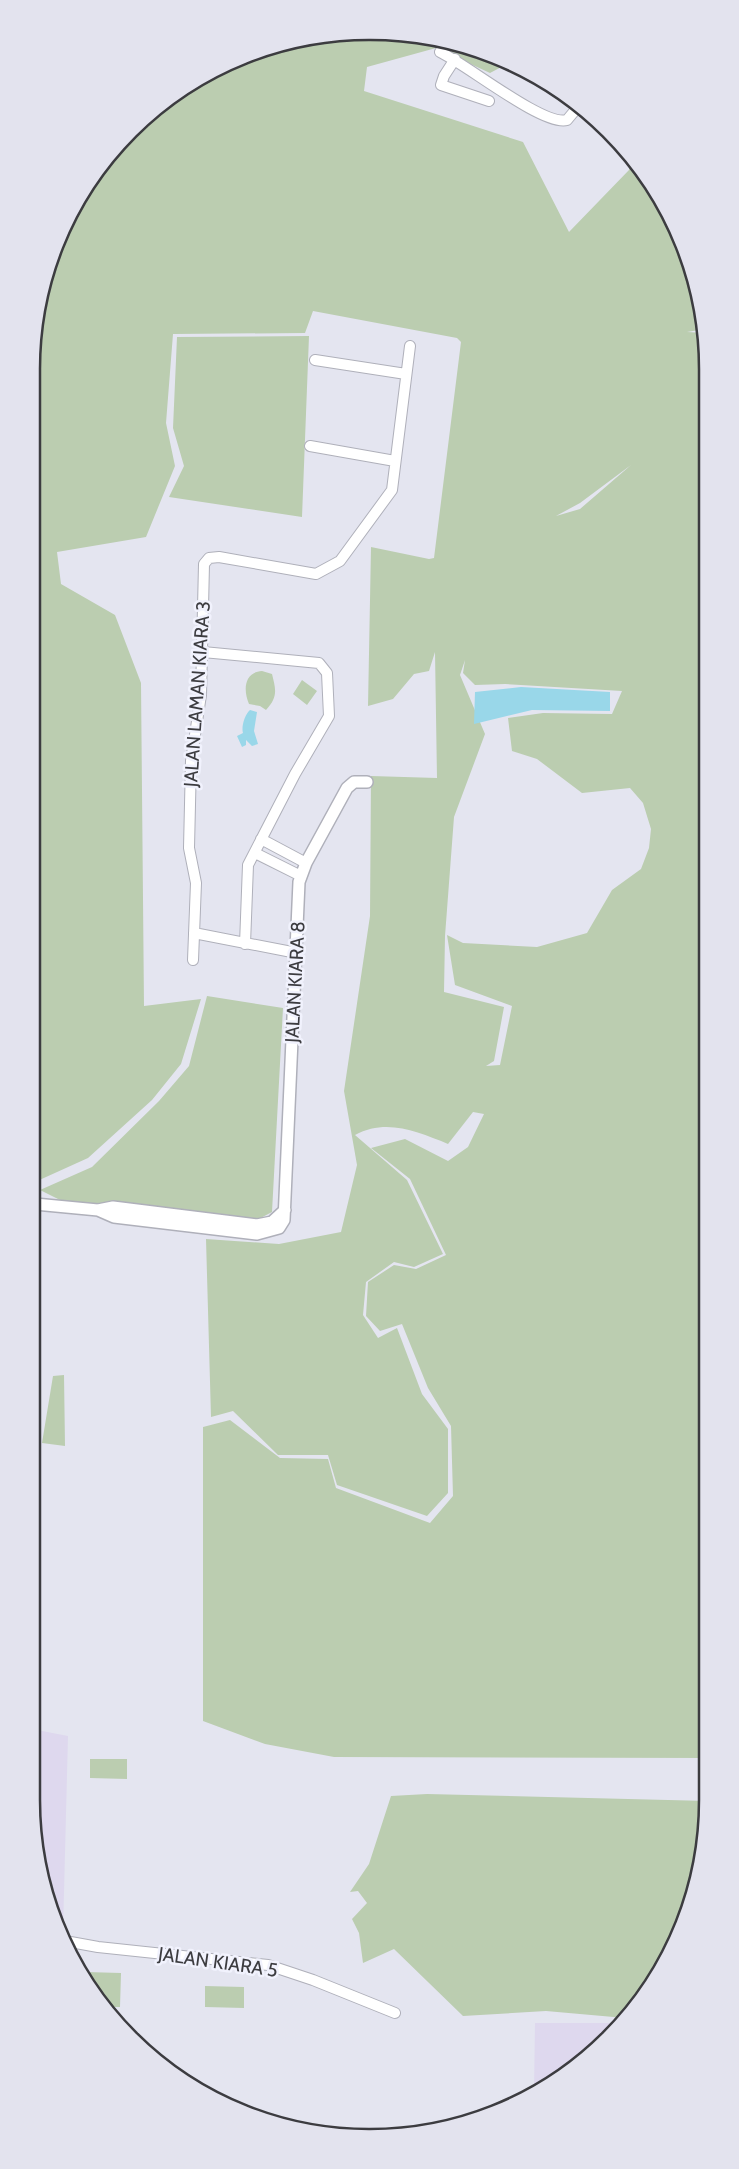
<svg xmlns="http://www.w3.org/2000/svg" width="739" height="2169" font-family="Cabin,sans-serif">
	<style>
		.commercial { fill: #ded8ee }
		.green { fill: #bbcdb0; fill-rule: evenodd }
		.water { fill: #99d7e9 }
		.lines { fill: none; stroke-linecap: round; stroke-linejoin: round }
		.minor-casing { stroke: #afb0ba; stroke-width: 12 }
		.tertiary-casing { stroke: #afb0ba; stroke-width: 14 }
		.minor { stroke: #fff; stroke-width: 10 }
		.tertiary { stroke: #fff; stroke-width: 11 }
		.labels { text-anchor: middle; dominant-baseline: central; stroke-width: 5; stroke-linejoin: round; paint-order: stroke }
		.street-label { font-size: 19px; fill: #3c3c40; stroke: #f1f2fd }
		.rim { fill: none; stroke: #3c3c40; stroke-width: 2.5 }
	</style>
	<rect width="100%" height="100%" fill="#e4e5f0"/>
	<!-- commercial -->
	<path class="commercial" d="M37 1730 68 1736 63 1932 57 1929 38 1865Z
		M535 2023H621L609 2038 558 2081 534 2091Z"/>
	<!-- green -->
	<path class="green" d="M391 32 457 43 507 64 490 73 436 48 367 67 364 91 523 142 569 232 629 170 631 157 673 220 705 326V329L687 332 705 333 708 1758 334 1757 265 1744 203 1721V1427L230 1420 280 1458 328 1459 336 1488 430 1523 453 1496 451 1426 428 1388 402 1324 380 1331 366 1316 368 1282 394 1265 416 1269 446 1255 410 1179 371 1148 405 1139 448 1161 468 1147 484 1114 473 1112 448 1144C418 1132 387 1118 355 1135L407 1180 443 1254 414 1267 394 1262 366 1282 363 1315 378 1338 397 1328 422 1394 448 1429V1493L427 1516 337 1485 328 1455H278L233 1411 211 1417 206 1239 279 1244 341 1232 357 1165 344 1091 370 916 371 776 437 778 435 652 429 671 414 674 393 699 368 706 371 547 429 559 434 558 461 342 457 338 313 311 305 333 173 334 166 423 175 466 146 537 57 552 61 584 115 615 141 683 144 1006 201 999 181 1064 152 1100 88 1158 35 1182 31 370C35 341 37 311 43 283 45 273 50 262 54 251 89 159 166 81 261 49 303 35 347 33 391 32ZM631 465 580 509 556 516 580 503ZM465 660 463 673 475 685 505 684 622 691 612 714 543 713 508 718 512 751 537 759 582 793 630 788 643 803 651 829 649 848 641 869 612 890 587 933 537 947 463 943 447 935 455 985 512 1006 500 1065 486 1066 494 1061 504 1007 444 992 445 936 454 817 485 734 460 675Z
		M309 336 302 517 169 497 184 466 173 428 177 337Z
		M262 671 272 674C276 690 278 697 266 710L260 706 249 704C243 690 244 672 262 671Z
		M302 680 317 691 307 705 293 694Z
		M207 996 283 1008 272 1212 251 1223 60 1200 40 1190 92 1167 159 1101 189 1066Z
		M64 1375 65 1446 42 1443 53 1376Z
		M90 1759H127V1779L90 1778Z
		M427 1794 708 1801 696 1887 651 1988 625 2018 546 2011 463 2016 394 1949 363 1963 359 1933 352 1919 367 1903 358 1891 350 1892 369 1864 391 1796Z
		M86 1972 121 1973 120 2007H105L86 1975Z
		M205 1986 244 1987V2008L205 2007Z"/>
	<!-- water -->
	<path class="water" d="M521 687 610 692V711L532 710 474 724 475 692Z
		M250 710 257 712 254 731 258 744 252 746 246 740V745L242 747 237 736 243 733C241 727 245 714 250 710Z"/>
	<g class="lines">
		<defs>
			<path id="minor" d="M440 52C466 64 544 127 567 120L577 108
				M455 59 444 76 441 85 489 101
				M315 360 406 374
				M310 446 395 461
				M203 652 319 663 327 673 329 716 295 774 248 865 245 944
				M261 839 306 863
				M255 853 301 876
				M194 933 297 953
				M193 960 196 883 189 848 191 761 201 695 204 564 209 558 219 557 316 574 340 561 392 490 410 346
				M65 1941 98 1947 268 1965 313 1980 395 2013"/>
			<path id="tertiary" d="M35 1204 98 1210 113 1207 257 1225 272 1222 285 1210
				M98 1210 114 1217 257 1234 279 1228 284 1220 299 882 306 863 347 788 354 782H367"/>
		</defs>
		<!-- minor casing -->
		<use href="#minor" class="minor-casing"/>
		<!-- tertiary casing -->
		<use href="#tertiary" class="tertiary-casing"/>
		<!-- minor -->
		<use href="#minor" class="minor"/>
		<!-- tertiary -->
		<use href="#tertiary" class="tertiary"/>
	</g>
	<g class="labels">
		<!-- street labels -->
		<g class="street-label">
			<text transform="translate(197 694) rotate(-86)">JALAN LAMAN KIARA 3</text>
			<text transform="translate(295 982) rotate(-87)">JALAN KIARA 8</text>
			<text transform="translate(218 1962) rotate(8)">JALAN KIARA 5</text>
		</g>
	</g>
	<!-- crop -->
	<path d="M0 0H739V2169H0ZM369 40H370A329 329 0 0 1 699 369V1800A329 329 0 0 1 370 2129H369A329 329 0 0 1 40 1800V369A329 329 0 0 1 369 40Z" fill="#e3e3ee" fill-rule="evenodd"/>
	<path class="rim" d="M369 40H370A329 329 0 0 1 699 369V1800A329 329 0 0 1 370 2129H369A329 329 0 0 1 40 1800V369A329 329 0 0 1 369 40Z"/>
</svg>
